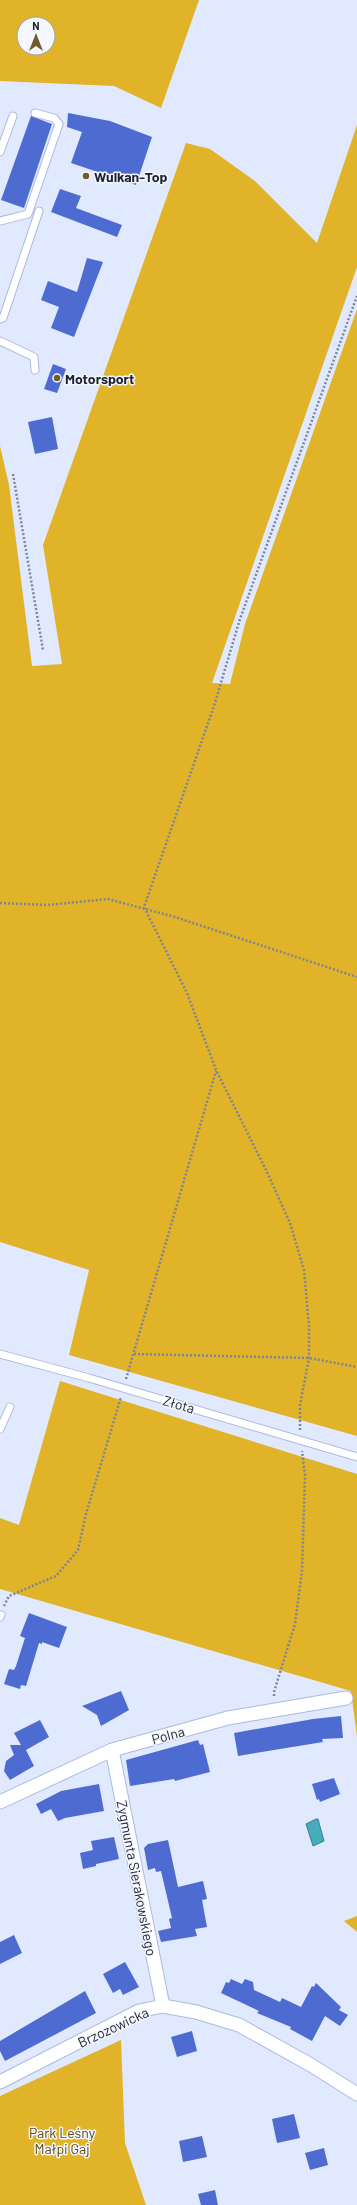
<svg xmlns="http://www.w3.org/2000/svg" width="357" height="2205" font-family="Barlow,sans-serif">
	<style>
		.green { fill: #e0b328; fill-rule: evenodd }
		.water { fill: #45acbb; stroke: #398391 }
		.building { fill: #4e6bd1 }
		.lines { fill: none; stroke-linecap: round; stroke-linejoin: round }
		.service-casing { stroke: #adbadd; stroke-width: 9 }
		.minor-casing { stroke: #adbadd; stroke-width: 15 }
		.path { stroke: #7e8596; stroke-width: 2.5; stroke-dasharray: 2 2; stroke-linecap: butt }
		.service { stroke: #fff; stroke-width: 7 }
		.minor { stroke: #fff; stroke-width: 13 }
		.poi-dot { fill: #6f5c2b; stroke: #f4f7fe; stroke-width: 1.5 }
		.labels { text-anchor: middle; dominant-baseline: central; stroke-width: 3; stroke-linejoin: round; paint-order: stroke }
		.poi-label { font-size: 14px; font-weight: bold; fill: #1d222f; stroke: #f4f7fe; text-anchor: start }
		.street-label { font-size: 14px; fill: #1d222f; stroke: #f4f7fe }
		.park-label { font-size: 14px; fill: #5c480f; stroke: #f4f7fe }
	</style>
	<rect width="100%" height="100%" fill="#e1e9ff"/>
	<!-- green -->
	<path class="green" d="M0 0H199L161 108 114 86 0 81ZM24 24H48V48H24Z
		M357 125V267L212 683 230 684 245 624 357 309V1436L69 1355 89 1270 0 1242V446L9 485 32 666 62 664 43 545 186 143 210 149 255 181 317 243Z
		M60 1381 357 1474V1737L351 1691 0 1589V1518L19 1525Z
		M357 1916V1932L344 1921Z
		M121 2040 125 2143 146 2205H0V2096Z"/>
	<!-- water -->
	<path class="water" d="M316 1819H318L324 1841 313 1846 306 1824Z"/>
	<!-- building -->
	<path class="building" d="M68 113 110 121 152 137 136 185 71 163 82 132 67 127Z
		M31 116 52 124 24 208 1 200Z
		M60 189 81 196 76 208 122 225 117 237 51 212Z
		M87 258 103 262 74 337 51 328 59 307 41 300 48 281 77 292Z
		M53 364 66 369 57 393 44 389Z
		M52 417 58 449 35 454 28 422Z
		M29 1613 67 1627 59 1648 42 1642V1644L39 1643 26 1686 21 1685 20 1689 4 1684 9 1669 14 1670 16 1666 25 1638 20 1636Z
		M121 1691 129 1710 101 1726 97 1715 82 1706Z
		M341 1716 343 1738 322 1739 323 1742 238 1756 234 1733 313 1719Z
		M40 1720 49 1737 26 1750 34 1766 10 1780 4 1771 6 1761 14 1755 10 1745H21L14 1733Z
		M198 1740 200 1745 203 1744 210 1772 175 1781 174 1779 130 1786 126 1760Z
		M334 1778 340 1794 320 1802 319 1799 317 1800 312 1784Z
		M99 1784 104 1811 65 1818 58 1821 51 1809 41 1814 36 1804 61 1791Z
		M114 1837 119 1859 96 1864V1866L83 1869 80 1853 93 1850 91 1841Z
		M168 1840 178 1887 203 1881 207 1899 202 1900 207 1927 195 1929 197 1936 161 1942 158 1931 171 1928 169 1919 172 1918 161 1871 156 1872 155 1868 148 1870 144 1848 148 1844Z
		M14 1935 22 1953 0 1964V1942Z
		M125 1962 139 1987 123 1995 120 1989 113 1993 103 1974Z
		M231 1979 242 1984 245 1979 253 1982 254 1990 280 2002 282 1998 301 2007 312 1986 314 1987 316 1983 341 2007 339 2010 348 2015 340 2026 325 2016 312 2041 290 2029 291 2027 257 2013 259 2011 221 1993 226 1982 229 1983Z
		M85 1991 96 2013 5 2061 0 2051V2041Z
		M192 2031 197 2051 177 2057 171 2037Z
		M294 2114 300 2138 277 2143 272 2119Z
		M202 2136 207 2157 183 2162 179 2141Z
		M324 2148 328 2165 310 2170 305 2153Z
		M215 2190 218 2205H201L198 2194Z"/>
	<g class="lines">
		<defs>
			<path id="service" d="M0 152 13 116
				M0 221 28 214 59 124 54 118 35 113
				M0 319 3 318 39 211
				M0 341 34 357 35 370
				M0 1354 89 1378 357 1457
				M0 1429 10 1407
				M0 1617 1 1615"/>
			<path id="minor" d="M112 1750 163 2006
				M0 1802 112 1750 228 1718 346 1698
				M0 2082 139 2011 163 2006 196 2012 239 2025 311 2065 357 2094"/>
		</defs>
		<!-- service casing -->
		<use href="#service" class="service-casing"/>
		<!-- minor casing -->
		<use href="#minor" class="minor-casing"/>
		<!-- path -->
		<path class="path" d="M13 474 43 650
			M0 903 48 905 108 899 175 917 357 977
			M134 1354 309 1358 357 1367
			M126 1379 216 1071
			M300 1430V1405L309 1358V1326L304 1270 290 1223 266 1170 216 1070 187 993 144 907 214 706 240 619 357 296
			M4 1606 9 1596 56 1576 78 1550 86 1514 121 1397
			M274 1696V1692L295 1624 302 1571 305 1475 302 1451"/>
		<!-- service -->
		<use href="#service" class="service"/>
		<!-- minor -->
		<use href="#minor" class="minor"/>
	</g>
	<!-- markers -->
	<g class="poi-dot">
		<circle cx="86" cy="176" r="4"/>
		<circle cx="57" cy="378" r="4"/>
	</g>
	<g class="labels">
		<!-- poi labels -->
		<g class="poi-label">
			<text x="94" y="176">Wulkan-Top</text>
			<text x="65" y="378">Motorsport</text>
		</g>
		<!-- street labels -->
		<g class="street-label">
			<text transform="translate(179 1404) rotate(16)">Złota</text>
			<text transform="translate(168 1735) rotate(-15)">Polna</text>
			<text transform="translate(137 1878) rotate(79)">Zygmunta Sierakowskiego</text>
			<text transform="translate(113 2027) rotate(-25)">Brzozowicka</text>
		</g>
		<!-- park labels -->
		<g class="park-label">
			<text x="62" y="2132">Park Leśny<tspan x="62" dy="16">Małpi Gaj</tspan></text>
		</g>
	</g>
	<!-- north arrow -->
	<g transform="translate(36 36)"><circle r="19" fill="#f4f7fe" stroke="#9ea2ab"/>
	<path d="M0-3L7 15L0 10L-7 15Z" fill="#6f5c2b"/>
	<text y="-6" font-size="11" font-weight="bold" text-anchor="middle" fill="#1d222f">N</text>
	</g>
</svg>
